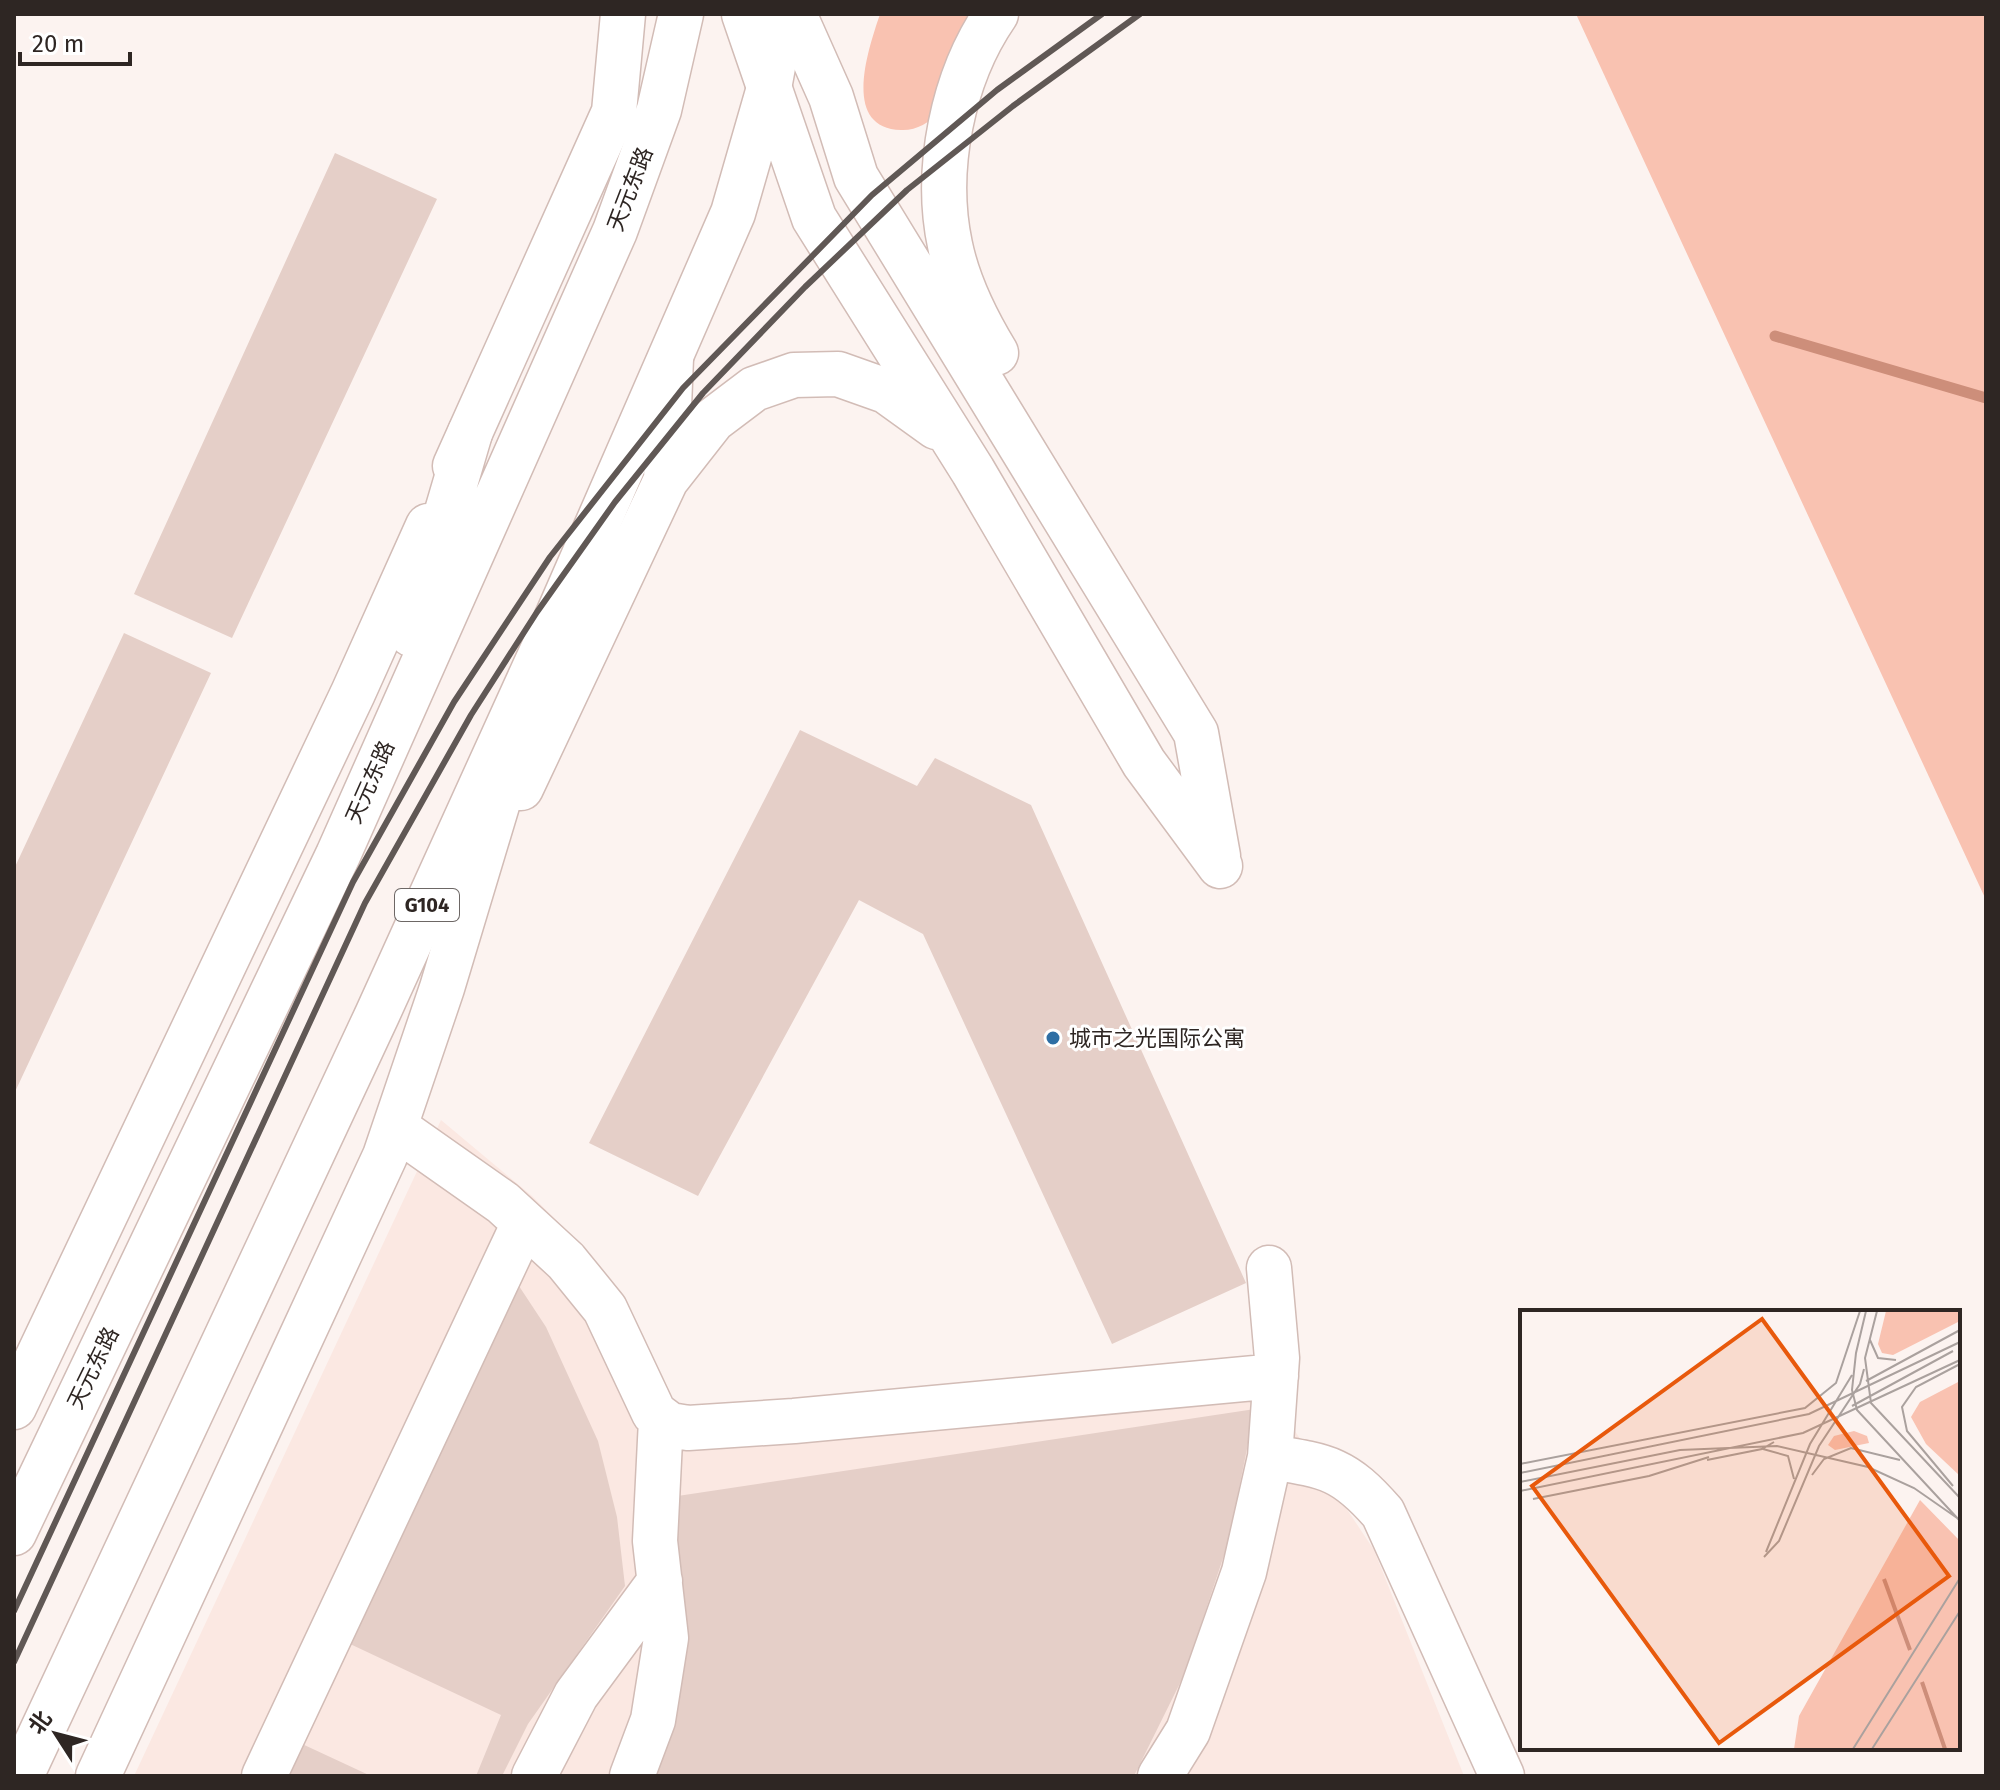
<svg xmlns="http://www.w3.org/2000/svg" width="2000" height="1790" font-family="'Fira Sans','Noto Sans SC',sans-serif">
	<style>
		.built { fill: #fbe8e2 }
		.green { fill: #f9c2b1 }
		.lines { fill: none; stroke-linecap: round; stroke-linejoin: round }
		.stream { stroke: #cd8e7a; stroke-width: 11 }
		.building { fill: #e5cfc8 }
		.minor-casing { stroke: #d2bcb6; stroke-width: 47 }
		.highway-casing { stroke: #d2bcb6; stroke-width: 47 }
		.minor { stroke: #fff; stroke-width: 44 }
		.highway { stroke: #fff; stroke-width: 44 }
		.rail { stroke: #605855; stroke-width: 6 }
		.poi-dot { fill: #2e6ea4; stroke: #fff; stroke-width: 3 }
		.labels { text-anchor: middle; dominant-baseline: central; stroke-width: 6; stroke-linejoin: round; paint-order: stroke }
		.shield { fill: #fff; stroke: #6d6765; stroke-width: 2 }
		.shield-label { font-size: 20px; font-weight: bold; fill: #2e2623 }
		.street-label { font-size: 22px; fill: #2e2623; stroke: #fff }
		.poi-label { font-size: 22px; fill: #2e2623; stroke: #fff; text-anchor: start }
		.inset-river { fill: none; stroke: #cd8e7a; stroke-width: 4 }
		.inset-road { fill: none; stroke: #aaa19e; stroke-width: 2 }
		.view { fill: #e8590c; fill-opacity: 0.15; stroke: #e8590c; stroke-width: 4 }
		.inset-edge { fill: none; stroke: #2e2623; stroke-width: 4 }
	</style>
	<rect width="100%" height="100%" fill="#fcf3f0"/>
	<!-- built -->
	<path class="built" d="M441 1120 532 1196 579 1243 611 1284 670 1403 681 1410 1245 1356 1374 1550 1464 1776H134Z"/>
	<!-- green -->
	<path class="green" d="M880 14H976C967 37 958 60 949 83 946 92 943 104 938 112 930 123 915 131 901 130 841 128 868 50 880 14Z
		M1576 14H1986V900Z"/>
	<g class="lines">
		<!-- stream -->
		<path class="stream" d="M1775 336 1986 398"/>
	</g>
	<!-- building -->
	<path class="building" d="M335 153 437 199 232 638 134 594Z
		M124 633 211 673 14 1094V869Z
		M800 730 917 786 935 758 1031 805 1246 1283 1112 1344 923 934 859 900 698 1196 589 1143Z
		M517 1283 546 1327 598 1441 617 1517 625 1586 528 1724 502 1776H476L501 1715 348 1643Z
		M1255 1409 1228 1543 1185 1673 1134 1776H652L671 1497Z
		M300 1743 371 1776H285Z"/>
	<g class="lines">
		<defs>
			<path id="minor" d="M744 14 814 218 973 471 1144 763 1220 866
				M794 14 831 97 856 177 1196 733 1218 856
				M996 353C976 320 958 284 950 245 934 170 952 78 996 14
				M455 466 614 112 623 14
				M666 480 713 420 754 389 794 375 838 374 886 391 936 427
				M521 788 666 480 671 358
				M395 1127 503 1203 566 1261 605 1309 654 1413 670 1425 688 1428 794 1421 1276 1376
				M14 1407 353 693 428 526
				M1270 1457C1327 1466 1344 1468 1383 1513L1502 1776
				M98 1776 385 1156 442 988 516 742
				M264 1776 524 1223
				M534 1776 576 1695 660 1581
				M632 1776 653 1720 666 1638 655 1541 661 1420
				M1160 1776 1188 1731 1244 1572 1270 1457 1277 1358 1269 1268"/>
			<path id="highway" d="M411 634 470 433
				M14 1533 338 855 615 231 659 110 681 14
				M21 1776 377 1015 544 647 733 213 769 88 783 14"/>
		</defs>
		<!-- minor casing -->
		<use href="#minor" class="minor-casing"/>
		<!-- highway casing -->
		<use href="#highway" class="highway-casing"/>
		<!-- minor -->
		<use href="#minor" class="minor"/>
		<!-- highway -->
		<use href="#highway" class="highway"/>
		<!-- rail -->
		<path class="rail" d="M14 1611 353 882 454 702 550 557 683 388 872 195 997 90 1102 14
			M14 1662 365 903 471 715 537 612 615 502 703 393 805 287 907 190 1013 106 1140 14"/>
	</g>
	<!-- markers -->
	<circle class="poi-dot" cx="1053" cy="1038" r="8"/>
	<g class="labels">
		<!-- shield labels -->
		<rect class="shield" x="395" y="889" width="64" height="32" rx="6"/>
		<g class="shield-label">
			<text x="427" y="905">G104</text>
		</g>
		<!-- street labels -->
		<g class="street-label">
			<text transform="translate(630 189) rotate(-69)">天元东路</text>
			<text transform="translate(370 782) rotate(-66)">天元东路</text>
			<text transform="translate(93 1368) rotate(-64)">天元东路</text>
		</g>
		<!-- poi labels -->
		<g class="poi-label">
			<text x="1069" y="1038">城市之光国际公寓</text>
		</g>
	</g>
	<!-- overview -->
	<g transform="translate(1520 1310)">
		<rect width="440" height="440" fill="#fcf3f0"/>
		<path d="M366 1H440V11L373 45 362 43 358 34ZM440 71V166L406 134 391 107 400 92ZM334 121 347 126 349 133 315 140 308 135 314 126ZM400 190 440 231V439H274L279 406Z" fill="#f9c2b1"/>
		<path class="inset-river" d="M364 269 390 340M402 372 425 439"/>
		<path class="inset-road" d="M346 1 336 43 332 80 337 100 440 211M357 1 345 48 351 93 440 188M350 30 358 48 376 50M346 71 440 20M332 96 433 41M243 139 268 146 274 169M187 150 242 139 254 132M0 154 285 98 316 73 340 1M0 163 289 104 440 32M292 165 304 149 331 138 380 150M0 172 160 140 257 136 348 157 394 178 440 210M433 176 387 121 382 97 396 77 440 54M0 181 283 123 440 50M13 189 129 166 189 147M246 242 290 134 332 65M244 247 259 231 299 136 340 74 344 59M333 439 440 268M352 439 440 301"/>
		<path class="view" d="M242 9 429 266 199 433 12 176Z"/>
		<rect width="440" height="440" class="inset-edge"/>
	</g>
	<!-- border -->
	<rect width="2000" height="1790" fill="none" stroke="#2e2623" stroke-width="32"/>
	<!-- north arrow -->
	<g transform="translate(56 1734) rotate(306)" stroke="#ffffff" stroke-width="6" paint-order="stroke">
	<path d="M0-6L14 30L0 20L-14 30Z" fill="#2e2623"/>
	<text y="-12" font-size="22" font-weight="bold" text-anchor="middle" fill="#2e2623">北</text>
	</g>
	<!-- scale -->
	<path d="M20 52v12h110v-12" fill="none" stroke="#2e2623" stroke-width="4"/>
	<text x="32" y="52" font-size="24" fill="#2e2623" stroke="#ffffff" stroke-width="6" paint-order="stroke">20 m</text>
</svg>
